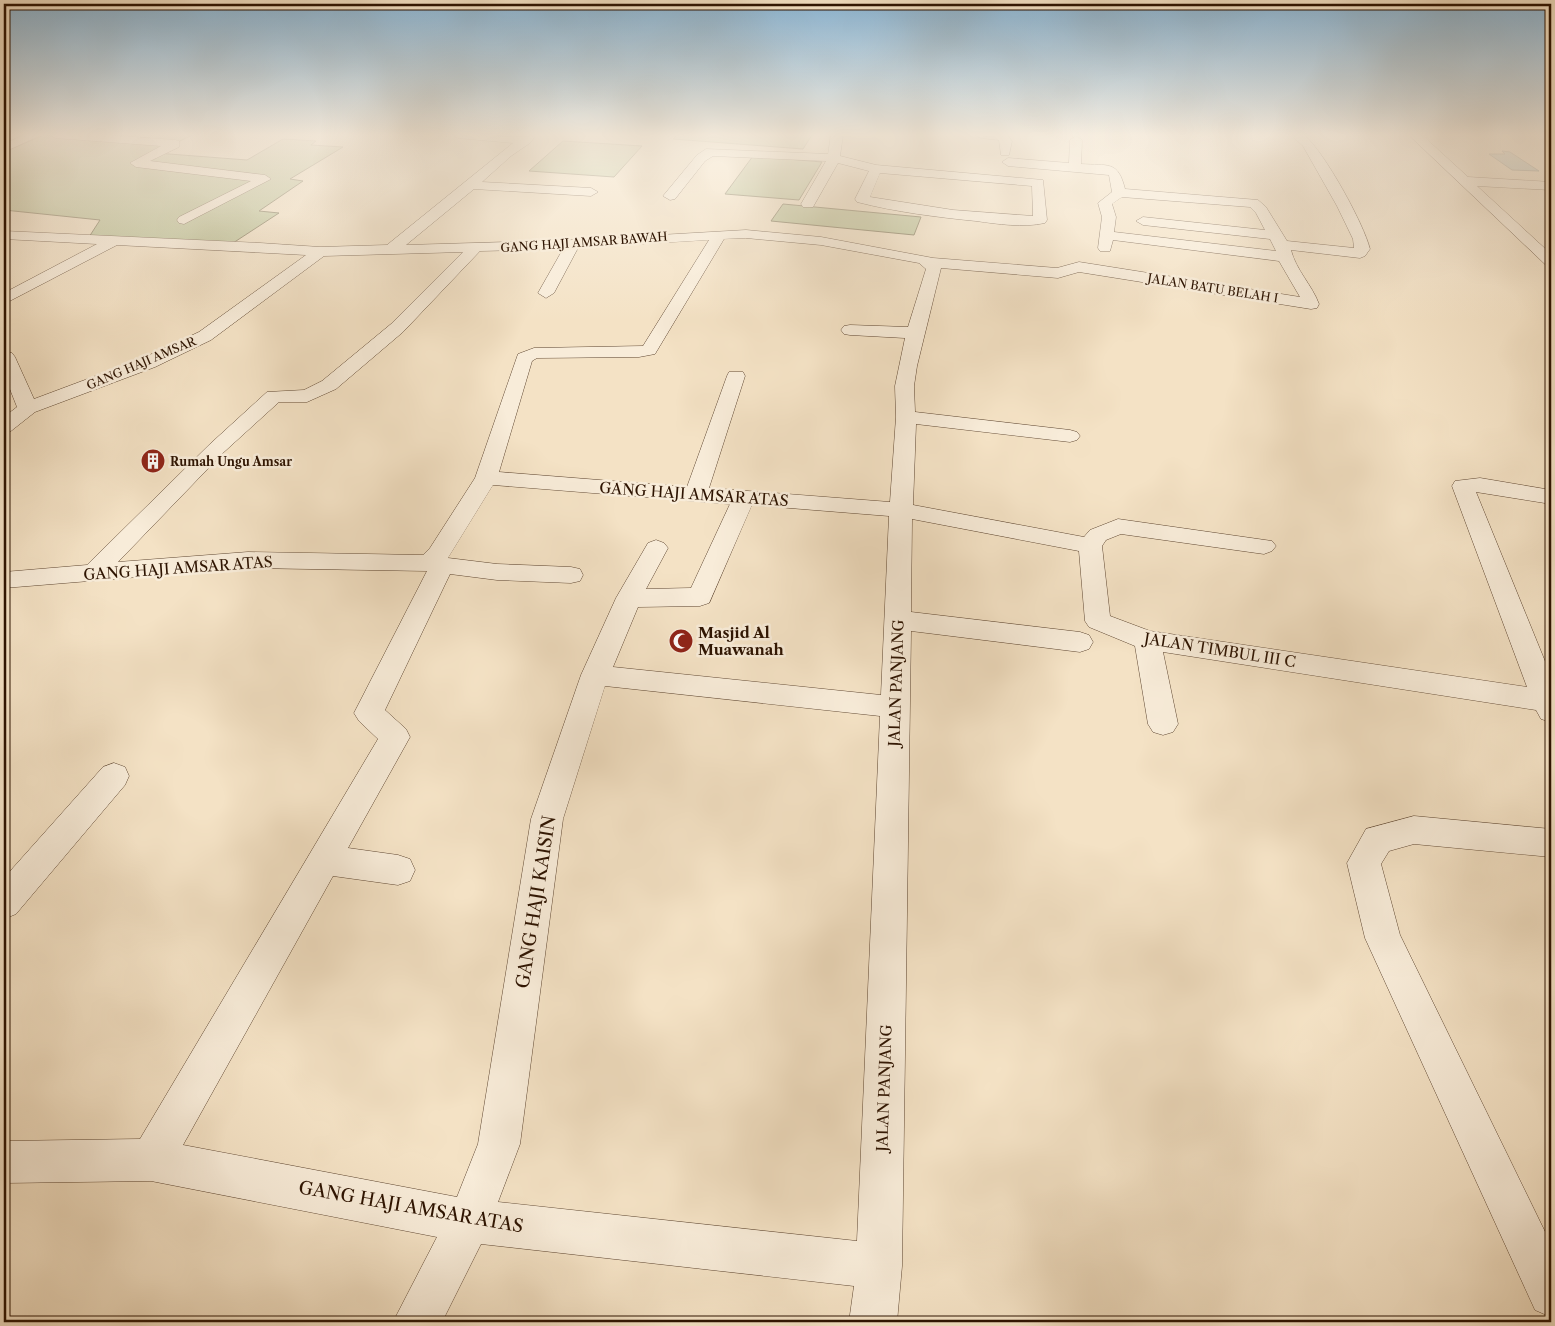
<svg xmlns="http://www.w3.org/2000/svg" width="1555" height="1326" font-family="'Libre Caslon Text',serif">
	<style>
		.green { fill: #bac395; stroke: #746b4b }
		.water { fill: #9fbcbd; stroke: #717872 }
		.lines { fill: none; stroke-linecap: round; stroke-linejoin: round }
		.minor-casing { stroke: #5f4732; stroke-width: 1 }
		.tertiary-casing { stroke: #5f4732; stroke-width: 1 }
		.minor { fill: #f8ecd9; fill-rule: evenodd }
		.tertiary { fill: #f8ecd9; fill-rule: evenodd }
		.labels { text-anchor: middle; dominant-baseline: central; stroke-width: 5; stroke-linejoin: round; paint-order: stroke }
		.far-street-label { font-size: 12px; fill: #2d1301; stroke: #f8ecd9 }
		.far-poi-label { font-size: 12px; font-weight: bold; fill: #2d1301; stroke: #f8ecd9; text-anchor: start }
		.street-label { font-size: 15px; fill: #2d1301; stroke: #f8ecd9 }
		.poi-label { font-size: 15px; font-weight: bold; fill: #2d1301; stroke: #f8ecd9; text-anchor: start }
		.near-street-label { font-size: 18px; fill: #2d1301; stroke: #f8ecd9 }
	</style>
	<rect width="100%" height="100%" fill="#f4e2c5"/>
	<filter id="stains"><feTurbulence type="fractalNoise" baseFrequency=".004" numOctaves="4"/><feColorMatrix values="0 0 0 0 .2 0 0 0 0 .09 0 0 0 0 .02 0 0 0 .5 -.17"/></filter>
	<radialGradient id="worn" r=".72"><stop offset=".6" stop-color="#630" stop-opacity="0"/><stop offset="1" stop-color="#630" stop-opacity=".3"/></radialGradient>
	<!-- green -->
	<path class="green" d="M44 135H192L156 153 247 160 283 139 316 141 311 145 343 147 290 179 303 181 259 211 279 213 233 243 89 237 100 220 4 210V152Z
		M677 135H812L803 149 673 139Z
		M563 141 642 146 614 177 529 171Z
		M753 156 822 162 799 200 725 194Z
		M783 204 921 217 914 235 771 221Z"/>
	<!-- water -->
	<path class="water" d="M1502 151 1510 152 1539 171 1512 170 1489 154H1505Z"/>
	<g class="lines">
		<defs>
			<path id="minor" d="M50 135H106L175 140 179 141V147L150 161 265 175 271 179 184 224 179 223 177 220 179 217 251 181 136 167 130 163 161 146 56 138Z
				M452 135 522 137 536 135 530 143 511 156 482 182 591 188 598 192 591 196 474 189 406 245 573 240 746 230 821 237 933 258 1057 268 1079 262 1300 297 1279 261 1113 240 1110 251H1100L1098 248 1102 217 1098 203 1112 192 1109 175 1008 166 1002 162 1008 158 1069 163 1070 140 1076 136 1082 140 1081 164C1108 166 1118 160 1125 189L1258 200 1266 207 1287 241 1354 248 1353 239 1337 206 1303 146 1291 135H1304C1324 151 1364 224 1370 249L1365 256 1360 258 1291 250C1296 270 1312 285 1319 304L1317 308 1311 309 1079 272 1058 278 941 268 917 366 914 386 915 412 1070 430 1077 432 1080 436 1077 440 1070 442 916 424 913 505 1084 537 1090 530 1118 519 1272 541 1276 546 1272 551 1264 554 1121 534 1106 540 1102 546 1110 616 1150 631 1527 687 1452 486 1455 481 1480 478 1551 490V504L1476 492 1551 676V722L1541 719 1536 710 1163 652 1178 724 1173 732 1163 735 1153 732 1148 724 1135 646 1089 627 1085 621 1079 551 912 519 911 612 1080 632 1089 635 1093 642 1089 649 1080 652 911 631 902 1266 897 1322H849L854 1286 481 1244 442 1322H393L437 1237 151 1181 4 1183V1141L140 1139 378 739 359 721 354 713 427 571 248 568 4 588V572L87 565 210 444 267 392 304 390 322 381 391 324 463 252 324 256 211 340 155 367 35 412 11 431 4 433V417L17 407 4 374V352L12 353 15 357 34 399 141 359 199 332 306 255 117 245 4 304V293L97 244 4 239V231L260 243 320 247 387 245 513 143 458 138ZM1122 197 1250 207 1256 213 1265 230 1143 217 1136 221 1143 225 1270 239 1276 251 1114 232 1116 217 1112 204ZM746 238 821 245 919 263 926 269 908 327 850 325 844 326 841 330 844 334 850 335 905 338 895 386 896 417 890 502 709 488 745 376 743 372H729L727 376 687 487 499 472 532 361 537 358 639 357 655 354 724 239ZM709 240 643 346 534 348 518 354 475 478 430 548 423 555 248 552 118 562 224 452 279 402H307L336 389 403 332 480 251 563 249 538 293 546 298 554 293 578 248ZM493 485 730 504 691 588 646 589 668 548 664 543 656 540 648 543 616 598 581 675 531 819 478 1144 457 1197 183 1145 333 876 398 885 410 881 415 870 410 859 398 855 348 848 410 737 406 729 385 710 450 574 497 580 571 583 580 581 583 575 580 569 571 567 497 564 448 558ZM752 505 889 516 881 695 613 667 638 607 700 606 709 603ZM605 686 880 716 857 1241 498 1202 520 1144 563 819Z
				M831 135H843L840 156 876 165 1043 180 1047 220 1045 223C1023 228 998 224 976 221 936 217 896 212 857 202L855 199 869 171 838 163 813 207H803L801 204 826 161 713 156 705 161 675 199 670 200 663 196 697 155 706 149 828 154ZM880 173 1032 186 1033 216 953 210 870 197Z
				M975 135H1007L1012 141 1009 155H1001L999 140 981 138Z
				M1409 135H1422L1468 177 1551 182V190L1477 186 1551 254V267L1546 265Z
				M114 763 125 767 129 776 125 785 16 914 4 919V878L103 767Z
				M1414 816 1551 829V857L1414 844 1389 851 1381 864 1400 935 1551 1244V1317L1535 1310 1365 938 1347 863 1366 829Z"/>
			<path id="tertiary" d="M24 135H41L4 152V144Z"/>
		</defs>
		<!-- minor casing -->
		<use href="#minor" class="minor-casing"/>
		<!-- tertiary casing -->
		<use href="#tertiary" class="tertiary-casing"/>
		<!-- minor -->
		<use href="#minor" class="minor"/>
		<!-- tertiary -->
		<use href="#tertiary" class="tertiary"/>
	</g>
	<!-- sky -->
	<linearGradient id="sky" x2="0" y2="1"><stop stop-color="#8bb7d7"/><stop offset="0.42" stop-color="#faf2e5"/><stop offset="1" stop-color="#faf2e5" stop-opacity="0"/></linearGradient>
	<rect width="1555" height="321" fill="url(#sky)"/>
	<!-- icons -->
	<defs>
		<symbol id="building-disc" viewBox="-11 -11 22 22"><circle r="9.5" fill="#8f2418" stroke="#f8ecd9"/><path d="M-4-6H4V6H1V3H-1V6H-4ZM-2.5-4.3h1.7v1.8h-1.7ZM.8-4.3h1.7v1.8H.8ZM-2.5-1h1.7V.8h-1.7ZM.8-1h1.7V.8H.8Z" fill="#fff"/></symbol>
		<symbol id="mosque-disc" viewBox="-11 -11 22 22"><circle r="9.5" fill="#8f2418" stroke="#f8ecd9"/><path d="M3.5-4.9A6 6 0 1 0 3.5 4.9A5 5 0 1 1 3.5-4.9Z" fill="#fff"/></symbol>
	</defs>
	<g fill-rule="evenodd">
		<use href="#building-disc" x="139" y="447" width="28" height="28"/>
		<use href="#mosque-disc" x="667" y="627" width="28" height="28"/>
	</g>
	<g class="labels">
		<!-- far-street labels -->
		<g class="far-street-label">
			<text transform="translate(584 242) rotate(-4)">GANG HAJI AMSAR BAWAH</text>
			<text transform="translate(1213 288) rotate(9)">JALAN BATU BELAH I</text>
			<text transform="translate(141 363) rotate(-23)">GANG HAJI AMSAR</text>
		</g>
		<!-- far-poi labels -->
		<g class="far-poi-label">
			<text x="170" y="461">Rumah Ungu Amsar</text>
		</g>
		<!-- street labels -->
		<g class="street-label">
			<text transform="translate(694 494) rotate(4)">GANG HAJI AMSAR ATAS</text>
			<text transform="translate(178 568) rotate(-4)">GANG HAJI AMSAR ATAS</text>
			<text transform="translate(1220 650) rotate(9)">JALAN TIMBUL III C</text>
			<text transform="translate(896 683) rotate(-88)">JALAN PANJANG</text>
			<text transform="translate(884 1088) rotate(-88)">JALAN PANJANG</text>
		</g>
		<!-- poi labels -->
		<g class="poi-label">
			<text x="698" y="632">Masjid Al<tspan x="698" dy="17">Muawanah</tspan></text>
		</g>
		<!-- near-street labels -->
		<g class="near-street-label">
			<text transform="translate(536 902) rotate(-81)">GANG HAJI KAISIN</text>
			<text transform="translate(411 1207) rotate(10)">GANG HAJI AMSAR ATAS</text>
		</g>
	</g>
	<!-- margin -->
	<rect width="1555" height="1326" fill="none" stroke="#f4e2c5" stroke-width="20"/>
	<rect x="5" y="5" width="1545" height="1316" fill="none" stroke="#2d1301" stroke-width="2.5"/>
	<rect x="10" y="10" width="1535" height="1306" fill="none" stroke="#2d1301"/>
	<rect width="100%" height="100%" filter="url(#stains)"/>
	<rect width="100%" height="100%" fill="url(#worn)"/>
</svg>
